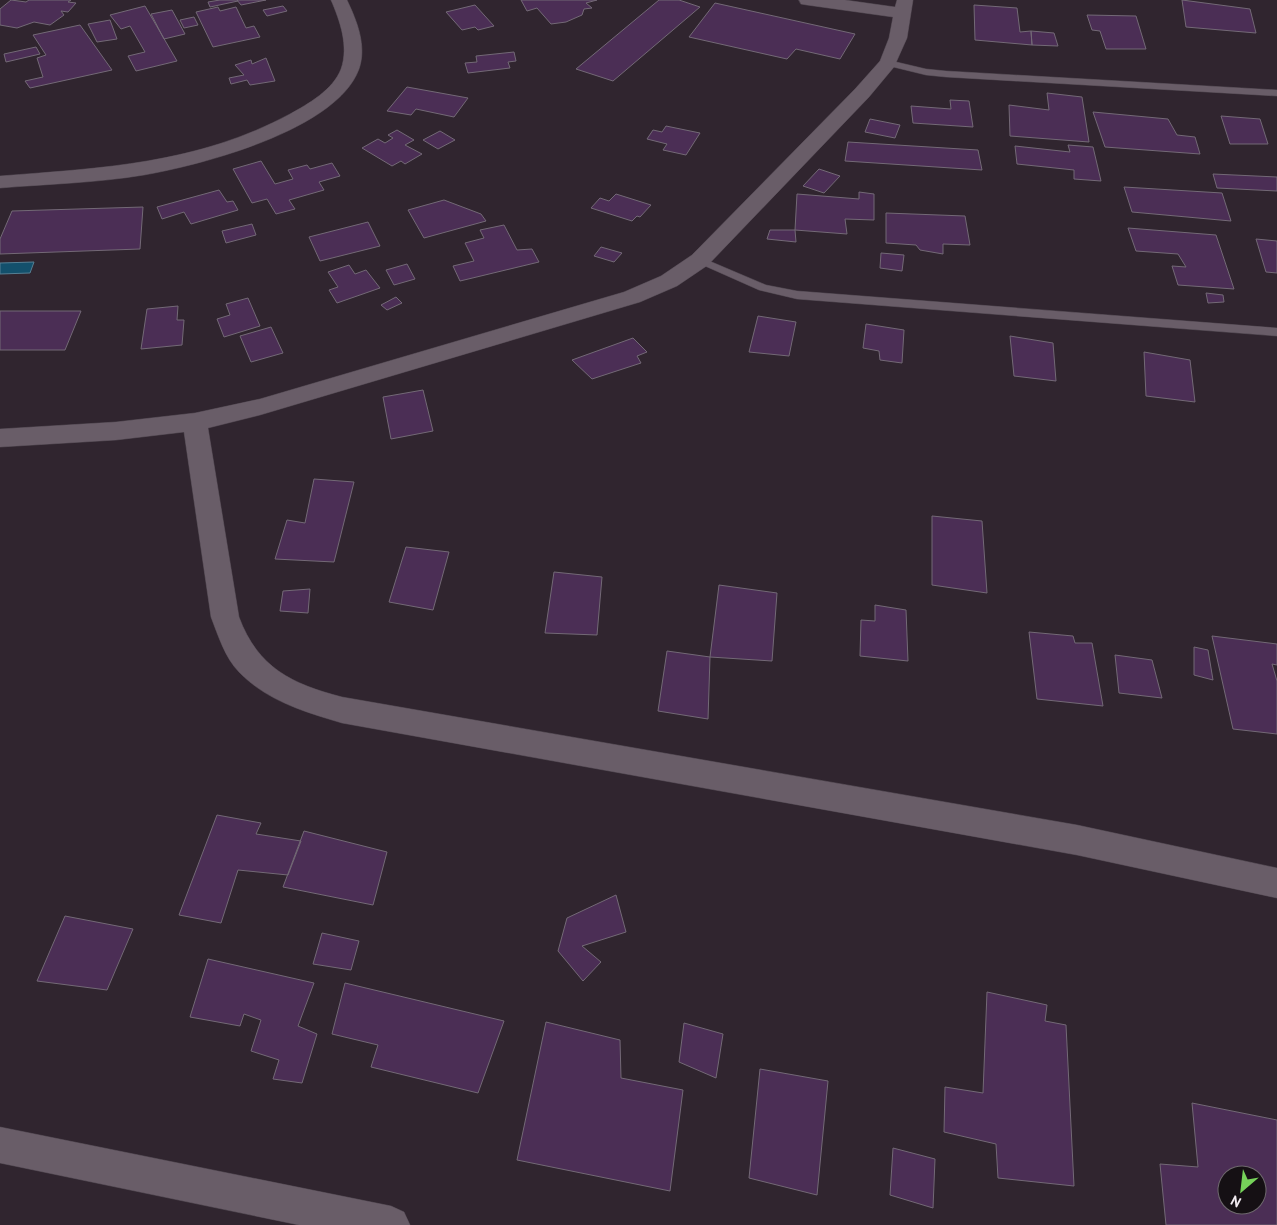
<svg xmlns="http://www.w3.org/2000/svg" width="1277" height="1225" font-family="'PT Sans',sans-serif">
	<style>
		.water { fill: #13506c; stroke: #567f94 }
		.building { fill: #4b2e55; stroke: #736976; fill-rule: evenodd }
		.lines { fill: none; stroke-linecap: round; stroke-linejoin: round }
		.lane-casing { stroke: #4c434c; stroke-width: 1 }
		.street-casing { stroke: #4c434c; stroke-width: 1 }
		.lane { fill: #695d68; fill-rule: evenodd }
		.street { fill: #695d68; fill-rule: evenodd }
	</style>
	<rect width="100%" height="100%" fill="#30252f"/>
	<!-- water -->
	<path class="water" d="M34 262 30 273 0 274V263Z"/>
	<!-- building -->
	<path class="building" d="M11 0 26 2 29 0H71L68 2 76 3 68 12 61 11 64 15 50 25 34 22 17 28 0 25V9Z
		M220 0H237L238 1 210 7 208 2Z
		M237 0H266L241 5Z
		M521 0H597L586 3 592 8 584 9 582 15 566 22 551 24 537 8 527 11Z
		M659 0H679L700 7 613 81 576 69Z
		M1182 0 1250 9 1256 33 1186 27Z
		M715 3 855 34 840 59 796 49 787 59 689 37Z
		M475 5 494 26 478 30 475 27 462 30 446 12Z
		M974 5 1017 8 1020 32 1031 31 1032 45 975 40Z
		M145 6 177 61 136 71 128 56 145 52 130 26 121 29 110 15Z
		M283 6 287 11 267 16 263 10Z
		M218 7 220 11 236 7 246 28 254 26 260 37 213 47 196 12Z
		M172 10 185 34 164 39 151 14Z
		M1087 15 1136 16 1146 49H1106L1100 31 1092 30Z
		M194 17 198 25 184 28 180 20Z
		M110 20 117 39 97 42 88 24Z
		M80 25 112 70 30 88 25 81 43 77 37 58 46 55 33 35Z
		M1031 31 1054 33 1058 46 1032 45Z
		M36 47 40 54 6 62 4 54Z
		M514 52 516 61 508 62 510 68 468 73 465 63 477 62 476 56Z
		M266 58 275 81 250 85 247 80 231 84 229 78 244 75 235 65 251 60 252 64Z
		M407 87 468 98 454 117 416 109 411 115 387 111Z
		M1047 93 1082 97 1089 142 1010 136 1009 105 1049 110Z
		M950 100 969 101 973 127 913 123 911 106 951 109Z
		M1093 112 1168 119 1177 135 1195 137 1200 154 1105 147Z
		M1221 116 1260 119 1268 144H1230Z
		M870 119 900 125 895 138 865 132Z
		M666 126 700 133 686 155 663 150 667 144 647 139 653 130 662 132Z
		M397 130 414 140 405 145 422 154 405 164 401 161 392 166 362 148 378 139 385 143 393 138 388 135Z
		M440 131 455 140 438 149 423 140Z
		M848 142 978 150 982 170 845 161Z
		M1068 145 1093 147 1101 181 1074 179V170L1017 164 1015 146 1070 152Z
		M261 161 275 184 293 179 288 170 307 165 310 169 332 163 340 176 319 182 324 190 289 200 295 209 276 214 267 199 252 203 233 169Z
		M819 169 840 176 824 193 803 186Z
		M1213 174 1277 177V191L1217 188Z
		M1124 187 1222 193 1231 221 1132 212Z
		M219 190 227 202 233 201 238 210 191 224 184 212 162 219 157 207Z
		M859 192 874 194V220L845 219 847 234 795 230 797 194 859 199Z
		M616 194 651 205 640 217 637 216 632 221 591 208 600 198 609 201Z
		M444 200 481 214 486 221 424 238 408 210Z
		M143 207 140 249 0 254V239L12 211Z
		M886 213 965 216 970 245 943 244V254L920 250 916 245 886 243Z
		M368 222 380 246 320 261 309 237Z
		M252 224 256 235 226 243 222 231Z
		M504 225 517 250 532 249 539 262 460 281 453 266 474 261 465 243 484 238 480 230Z
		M1128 228 1216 235 1234 289 1178 285 1172 266 1186 267 1178 254 1136 251Z
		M770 230H795L796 242 767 239Z
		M1256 239 1277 241V273L1266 272Z
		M601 247 622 253 614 262 594 256Z
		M881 253 904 255 902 271 880 268Z
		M407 264 415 279 394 285 386 270Z
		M349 265 355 274 366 270 380 288 337 303 329 290 338 287 328 272Z
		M1206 293 1223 295 1224 302 1208 303Z
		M396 297 402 303 387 310 381 305Z
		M248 298 260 326 224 337 217 319 230 315 226 304Z
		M178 306 177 320H184L182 345 141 349 147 309Z
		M0 311H81L65 350H0Z
		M758 316 796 322 789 356 749 352Z
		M866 324 904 330 902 363 880 360 879 351 863 348Z
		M271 327 283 353 251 362 240 336Z
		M1010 336 1053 343 1056 381 1014 376Z
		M633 338 647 352 637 356 641 363 592 379 572 360Z
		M1144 352 1190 360 1195 402 1146 396Z
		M423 390 433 431 391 439 383 397Z
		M314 479 354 482 334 562 275 559 287 520 305 523Z
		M932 516 982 521 987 593 932 585Z
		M406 547 449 552 433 610 389 602Z
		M554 572 602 577 597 635 545 633Z
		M719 585 777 593 772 661 710 657Z
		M310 589 308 613 280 611 283 591Z
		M875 605 906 610 908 661 860 656 861 620 875 621Z
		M1029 632 1073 636 1075 643H1092L1103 706 1037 699Z
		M1212 636 1277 644V665L1272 664 1277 681V734L1233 729Z
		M1194 647 1208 650 1213 680 1194 675Z
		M667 651 710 657 708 719 658 711Z
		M1115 655 1152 660 1162 698 1119 693Z
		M217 815 261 823 256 834 301 841 288 875 238 870 221 923 179 915Z
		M304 831 387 852 373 905 283 887Z
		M616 895 626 932 582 946 601 962 583 981 558 951 567 918Z
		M65 916 133 929 107 990 37 981Z
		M322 933 359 941 351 970 313 964Z
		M208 959 314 983 298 1026 317 1034 302 1083 273 1079 279 1060 251 1051 261 1020 244 1014 240 1026 190 1017Z
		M345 983 504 1021 478 1093 371 1067 378 1045 332 1034Z
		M987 992 1047 1005 1045 1021 1066 1025 1074 1186 998 1178 996 1144 944 1132 945 1087 983 1093Z
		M546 1022 620 1040 621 1078 683 1090 670 1191 517 1160Z
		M684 1023 723 1034 716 1078 679 1062Z
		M760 1069 828 1081 817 1195 749 1178Z
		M1192 1103 1277 1120V1225H1166L1160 1164 1198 1167ZM1227 1175H1257V1205H1227Z
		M893 1148 935 1159 933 1208 890 1195Z"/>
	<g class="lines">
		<defs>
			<path id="lane" d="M888 60 926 69 946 71 1277 90V96L946 77 926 75 885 65V61Z
				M700 257 766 285 797 291 1277 328V336L797 299 759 290 696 262 695 260 696 258Z"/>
			<path id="street" d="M331 0H347C357 21 367 46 359 69 337 130 201 165 144 175 96 183 48 184 0 188V176C103 168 197 164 290 114 308 104 333 90 341 69 349 46 340 21 331 0Z
				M799 0H845L895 7 897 0H913L907 38 894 67 869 97 708 265 677 286 640 302 260 415 208 428 239 617C258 668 292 684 342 697L1077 825 1277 868V898L1077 855 342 723C305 712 267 701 239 672 225 658 218 635 211 617L184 432 116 440 0 447V429L116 422 195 413 260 399 624 292 661 276 692 255 855 89 880 61 889 38 893 17 807 5 801 4Z
				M0 1127 391 1206 404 1212 410 1225H299L0 1163Z"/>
		</defs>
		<!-- lane casing -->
		<use href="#lane" class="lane-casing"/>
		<!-- street casing -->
		<use href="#street" class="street-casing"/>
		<!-- lane -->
		<use href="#lane" class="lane"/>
		<!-- street -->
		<use href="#street" class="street"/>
	</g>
	<!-- north arrow -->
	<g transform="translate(1242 1190) rotate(208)"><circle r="24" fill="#151014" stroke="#6e686d"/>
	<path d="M0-4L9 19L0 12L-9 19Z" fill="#76d25a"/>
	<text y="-8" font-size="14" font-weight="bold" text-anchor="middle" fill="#f3ecf2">N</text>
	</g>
</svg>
